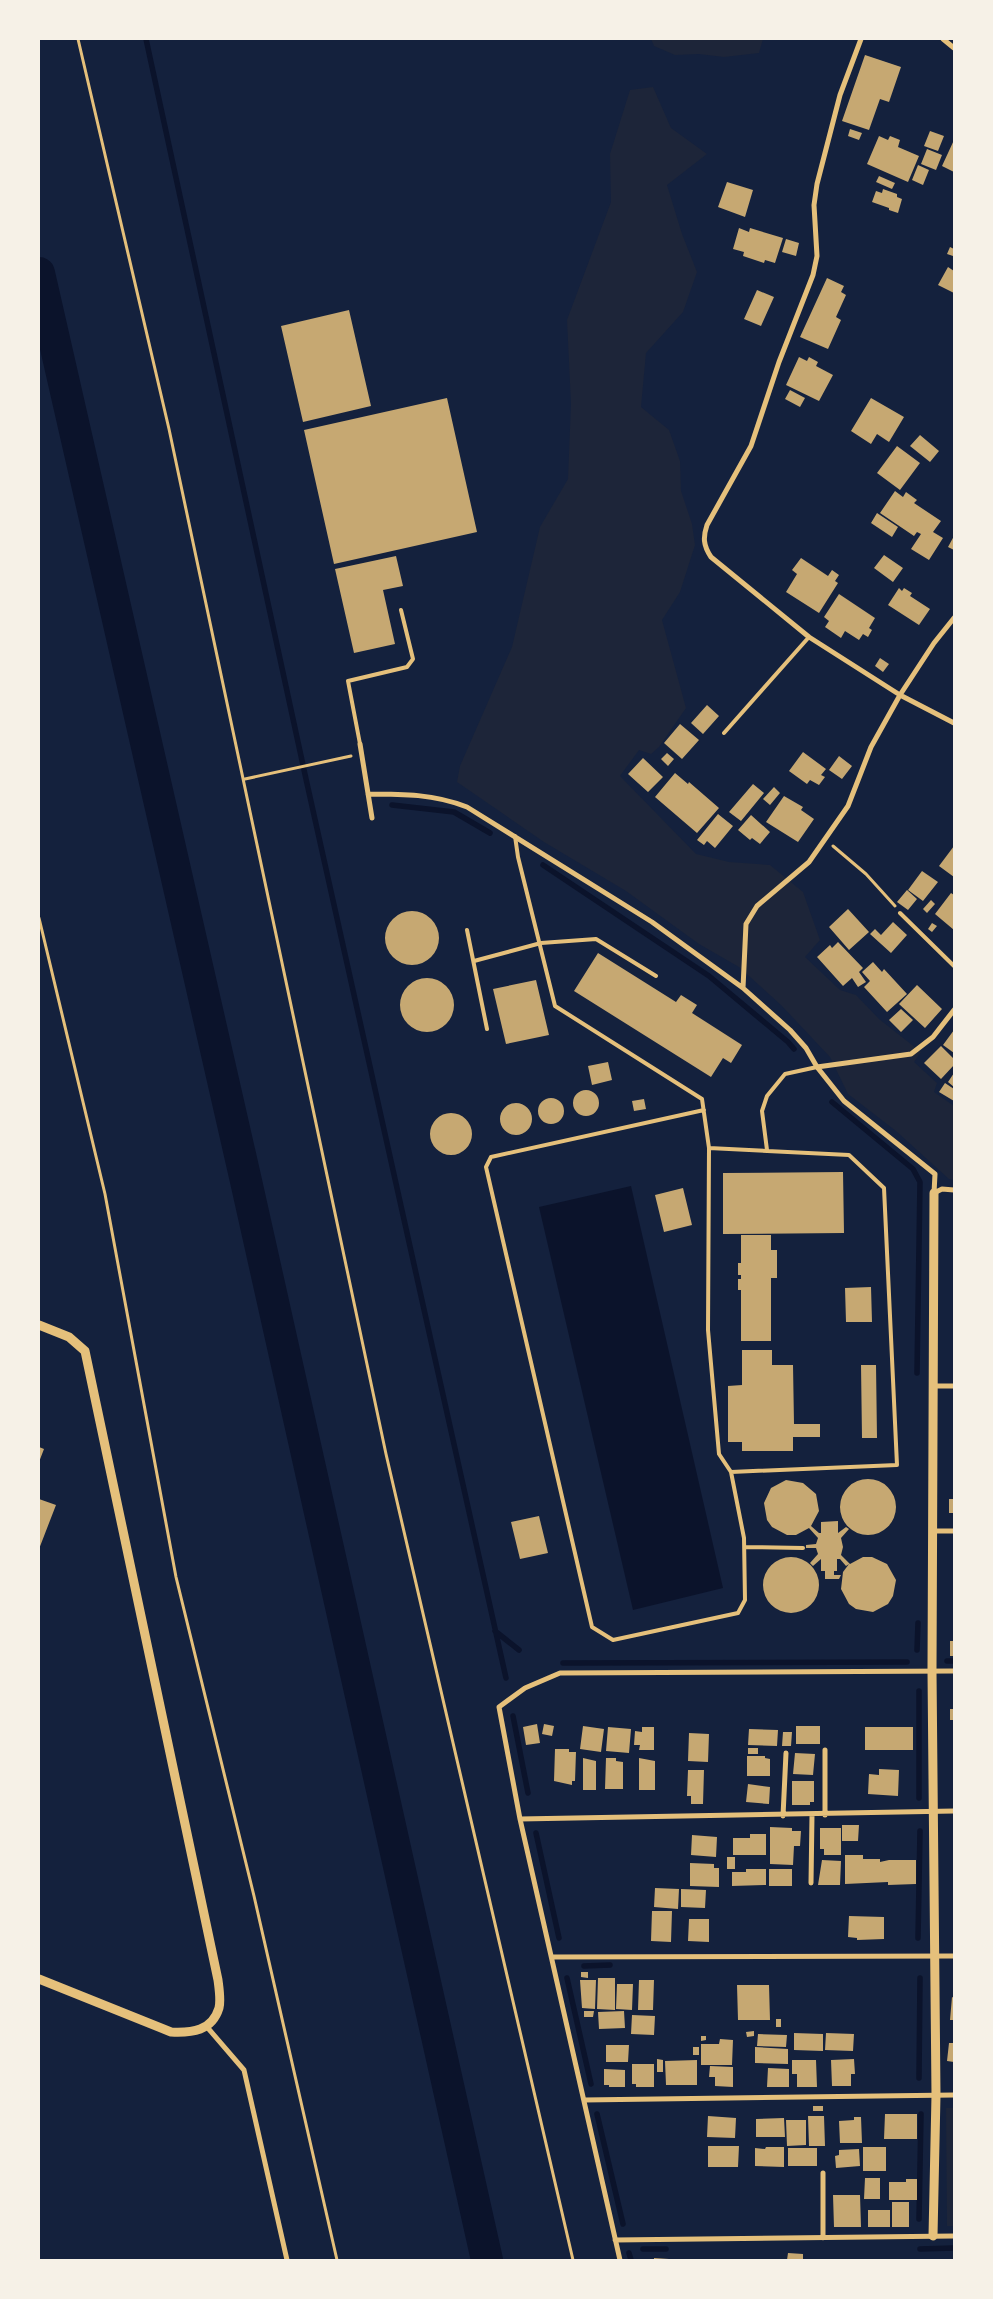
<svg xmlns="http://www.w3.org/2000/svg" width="993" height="2299" font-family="Arial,sans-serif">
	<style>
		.green { fill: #1d2539 }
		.water { fill: #0b132b }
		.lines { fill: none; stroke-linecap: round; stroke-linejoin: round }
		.stream { stroke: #0b132b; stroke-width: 5.5 }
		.river { stroke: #0b132b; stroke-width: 32 }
		.building { fill: #c6a872 }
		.path { stroke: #e5c07b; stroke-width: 3 }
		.service { stroke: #e5c07b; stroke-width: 4 }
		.minor { stroke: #e5c07b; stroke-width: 5 }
		.tertiary { stroke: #e5c07b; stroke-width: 9 }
	</style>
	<rect width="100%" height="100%" fill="#14213d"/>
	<!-- green -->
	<path class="green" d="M651 39H763L759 53 724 57 699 54 675 55 654 46Z
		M653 87 671 128 707 154 667 185 682 234 697 272 683 312 646 353 641 407 669 430 680 461 681 491 692 524 695 545 680 592 662 620 686 708 659 747 651 754 639 750 620 776 696 854 729 862 770 865 803 892 820 940 805 957 840 990 856 995 879 1019 921 1052 914 1062 937 1083 934 1092 954 1106V1180L949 1179 896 1131 848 1094 830 1057 781 1005 739 967 699 944 626 891 544 842 457 782 460 766 512 647 540 527 568 479 571 404 567 320 611 202 610 154 630 90Z
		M946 2108H954V2226H947Z"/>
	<!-- water -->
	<path class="water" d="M631 1186 723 1588 633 1610 539 1207Z"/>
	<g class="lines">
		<!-- stream -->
		<path class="stream" d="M146 39 306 779 506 1678
			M392 805 454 812 490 833
			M543 865 709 976 788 1042 794 1049
			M832 1102 913 1169 920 1182 917 1373
			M495 1631 519 1650
			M917 1650 918 1623
			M947 1661H954
			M563 1663 907 1662
			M513 1716 528 1793
			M919 1798V1691
			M536 1833 559 1938
			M918 1938 920 1831
			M584 1966 610 1965
			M567 1978 591 2084
			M919 2078 920 1978
			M597 2114 623 2224
			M919 2219 921 2114
			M643 2249H666
			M920 2249 954 2248
			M629 2253 631 2260"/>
		<!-- river -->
		<path class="river" d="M39 273 246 1181 487 2260"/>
	</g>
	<!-- building -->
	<path class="building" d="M865 55 901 67 889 102 880 99 869 130 842 121Z
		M850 129 862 133 859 140 848 136Z
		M930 131 944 136 938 151 924 146Z
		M879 136 888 140 890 136 900 140 898 147 919 156 908 182 867 164Z
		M954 140V172L942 166Z
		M927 149 942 155 936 170 921 164Z
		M918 165 929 170 923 185 912 180Z
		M879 176 895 183 892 189 876 182Z
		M727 182 753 190 745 217 718 207Z
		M883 189 897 194V197L902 199 898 213 889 210V208L872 202 876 191 882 193Z
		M739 228 749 232 750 228 783 238 775 263 765 260 764 263 743 256 744 252 733 249Z
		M786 239 799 243 796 256 782 252Z
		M950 247 954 249 953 256 947 254Z
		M948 267 954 271V293L938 285Z
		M827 278 844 286 841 292 846 295 836 317 841 320 828 349 800 337Z
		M757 290 774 297 761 326 744 319Z
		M349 310 371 406 303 422 281 326Z
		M799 357 807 361 809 357 818 362 816 366 833 375 819 401 786 385Z
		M790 390 805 398 800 407 785 399Z
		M447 398 477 532 334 564 304 430Z
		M871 398 904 417 889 442 877 434 871 444 851 431Z
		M920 435 939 451 930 462 910 446Z
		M897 446 920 463 900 490 877 473Z
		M895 491 903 497 906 492 917 500 914 503 941 521 933 532 943 538 929 560 911 549 921 534 917 532 914 536 880 513Z
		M877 513 898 527 892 537 871 523Z
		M954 536V550L948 547Z
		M884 555 903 568 893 582 874 568Z
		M396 556 403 586 383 590 395 644 354 653 335 569Z
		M801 558 828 576 832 570 839 575 835 581 838 583 819 613 786 592 797 574 792 570Z
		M899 588 902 591 904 588 912 593 910 596 930 609 919 625 888 605Z
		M839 594 875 618 869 628 872 630 868 637 863 634 859 640 845 631 841 638 825 627 829 621 824 617Z
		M880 658 889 664 883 672 875 666Z
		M707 705 719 716 703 734 691 723Z
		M680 724 699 740 682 759 664 743Z
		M803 752 826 769 821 775 825 777 819 785 810 780 807 784 789 771Z
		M667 753 674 759 668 766 661 759Z
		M839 756 852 766 842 779 829 770Z
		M643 758 663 777 648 792 628 774Z
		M675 773 688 784 689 782 719 808 697 833 655 797Z
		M753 784 764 793 741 821 729 812Z
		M774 787 780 793 770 805 763 799Z
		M784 796 803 807 801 810 814 819 798 842 766 822Z
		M718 814 733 826 715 848 707 841 704 845 697 840Z
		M751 815 770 832 760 844 752 838 750 840 738 830Z
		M954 846V877L939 866Z
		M922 871 938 882 923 901 908 890Z
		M907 890 917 899 908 910 897 902Z
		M951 893 954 895V930L935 914Z
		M931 900 935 904 927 913 923 909Z
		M848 909 869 932 849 950 829 927Z
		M385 938a27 27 0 1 1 54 0a27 27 0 1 1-54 0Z
		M893 922 907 935 891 953 870 934 875 929 881 935Z
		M932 923 937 926 932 932 928 929Z
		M838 942 863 968 859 972 866 982 858 987 852 978 843 986 817 957 830 945 832 948Z
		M598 953 676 1002 681 995 697 1005 692 1013 742 1045 731 1063 723 1058 711 1077 574 991Z
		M873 962 882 972 884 969 907 994 887 1012 864 987 870 981 862 972Z
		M400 1005a27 27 0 1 1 54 0a27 27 0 1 1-54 0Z
		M536 980 549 1035 506 1044 493 989Z
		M917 985 942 1009 925 1028 899 1004Z
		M901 1009 913 1020 901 1032 889 1020Z
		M954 1030V1053L943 1045Z
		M941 1046 954 1059V1065L941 1079 924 1063Z
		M608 1062 612 1080 592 1085 588 1066Z
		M954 1073V1087L948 1082Z
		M945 1083 954 1089V1101L939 1092Z
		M573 1103a13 13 0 1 1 26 0a13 13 0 1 1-26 0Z
		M538 1111a13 13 0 1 1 26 0a13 13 0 1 1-26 0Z
		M644 1099 646 1109 634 1111 632 1101Z
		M500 1119a16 16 0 1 1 32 0a16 16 0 1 1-32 0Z
		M430 1134a21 21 0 1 1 42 0a21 21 0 1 1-42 0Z
		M843 1172 844 1233 723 1234V1173Z
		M683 1188 692 1225 664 1232 655 1195Z
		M741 1235H771V1250H777V1278H771V1341H741V1290H738V1279H741V1275H738V1263H741Z
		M871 1287 872 1322H846L845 1288Z
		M742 1350H772V1365H793L794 1424H820V1437H793V1451H742V1442H728V1386L742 1385Z
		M861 1365H876L877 1438H862Z
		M39 1447 44 1449 39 1462Z
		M840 1507a28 28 0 1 1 56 0a28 28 0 1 1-56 0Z
		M786 1480 803 1483 816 1494 819 1511 811 1526 819 1533H821V1522L838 1521V1533L846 1527 849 1529 841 1538 843 1547 841 1555 850 1564 863 1557H872L887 1564 896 1580 893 1596 888 1604 873 1612 856 1609 849 1604 841 1589 843 1572 849 1564 846 1566 840 1559H837V1571H834V1575H841L839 1579H825V1571H821V1559L813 1566 810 1563 818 1554 816 1548H806V1545L816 1544 818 1538 809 1528 796 1535H787L772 1527 767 1520 764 1503 771 1488Z
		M39 1499 56 1505 39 1549Z
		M949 1499H954V1513H949Z
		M539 1516 548 1553 520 1559 511 1522Z
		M763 1585a28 28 0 1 1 56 0a28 28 0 1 1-56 0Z
		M950 1641H954V1656H950Z
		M950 1709H954V1720H950Z
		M537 1724 540 1743 526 1745 523 1727Z
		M544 1724 554 1726 552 1736 542 1734Z
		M583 1726 604 1729 601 1752 580 1749Z
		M796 1726H820V1744H796Z
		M608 1727 631 1729 629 1753 606 1751Z
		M642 1727H654V1750H639L640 1745H634L635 1731 642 1732Z
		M865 1727H913V1750H865Z
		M749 1729 778 1730 777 1746 748 1745Z
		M783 1732H792L791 1746H782Z
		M689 1733 709 1734 708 1762 688 1761Z
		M748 1748H758V1754H748Z
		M555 1749H569V1752H576L575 1781H572V1785L554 1781Z
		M795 1753 815 1754 813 1775 793 1774Z
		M747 1756H765V1758L770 1759V1776H747Z
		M583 1758 596 1761V1790H583Z
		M606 1758H616V1761L623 1762V1789H605Z
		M639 1758 655 1761V1790H639Z
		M879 1769 899 1770 898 1796 868 1794 869 1774 879 1775Z
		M688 1770H704L703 1804H691V1796H687Z
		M792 1781H814V1802H810V1805H792Z
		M748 1784 770 1787 769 1804 746 1802Z
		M842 1825H859L858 1841H842Z
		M770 1827 792 1828V1831H801L800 1846H794L793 1865 770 1864Z
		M820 1828H841V1855H824V1849H820Z
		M750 1834H766V1855H733V1838H750Z
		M692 1835 717 1837 716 1857 691 1855Z
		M845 1855H863V1859H880V1862L889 1860H916V1884L888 1885V1882L845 1884Z
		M727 1857H735V1869H727Z
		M822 1860 841 1861 840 1885H818Z
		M690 1863 714 1864V1868H719V1887L690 1886Z
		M746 1869H766V1885L732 1886V1872H746Z
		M769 1869H792V1886H769Z
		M655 1888 679 1889 678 1909 654 1907Z
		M681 1889 706 1890 705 1908 681 1907Z
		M652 1911H672L671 1942 651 1941Z
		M849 1916 884 1917V1939L857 1940V1938L848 1937Z
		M689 1919H709V1942L688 1941Z
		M581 1972H588V1978L581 1977Z
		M598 1978H615V2010L597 2009Z
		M580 1980H596L595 2009 582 2008Z
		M639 1980H654L653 2010H638Z
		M617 1984H633L632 2010 616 2009Z
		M737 1985H769L770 2020H738Z
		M952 1997 954 1998V2020H950Z
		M584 2011H594L593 2017H584Z
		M624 2011 625 2028 599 2029 598 2012Z
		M632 2015 655 2016 654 2035 631 2034Z
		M776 2019H781V2027H776Z
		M754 2031V2036L747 2037 746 2032Z
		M794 2033 823 2034V2051L794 2050Z
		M826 2033 854 2034 853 2051 825 2050Z
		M758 2034 787 2035 786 2047 757 2046Z
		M701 2036H706V2040L701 2041Z
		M720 2039 733 2040 732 2065H701V2044H719Z
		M949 2043H954V2062L947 2061Z
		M606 2045H629L628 2062H606Z
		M693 2047H699V2055H693Z
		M755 2047 788 2049V2064L755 2063Z
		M657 2059 663 2060V2072H657Z
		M854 2059 855 2074H851V2086H832L831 2060Z
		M697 2060V2085H666L665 2061Z
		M792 2060H816L817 2087H797V2074H792Z
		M632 2064H654V2087H636V2084H632Z
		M710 2066 733 2067V2087L715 2086V2077H709Z
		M768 2068 789 2069V2087H767Z
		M604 2069 625 2070V2087H609V2085H604Z
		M813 2106H823V2111H813Z
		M885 2114H917V2139H884Z
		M708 2116 736 2118 735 2138 707 2137Z
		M808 2116H824L825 2146H809Z
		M854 2117H861L862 2143H840L839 2121 854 2120Z
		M784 2118 785 2137H756V2119Z
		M786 2120H806V2145L787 2146Z
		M708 2146H739L738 2167H708Z
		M766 2147H784V2167L755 2166V2148L765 2149Z
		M863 2147H886V2171H863Z
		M788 2148H817V2166H788Z
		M859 2149 860 2166 836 2168 835 2156 839 2155V2150Z
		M865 2178H880V2199H864Z
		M906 2179H917V2200H889V2182H906Z
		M833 2195H860L861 2227H834Z
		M892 2202H909V2227H892Z
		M868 2210H890V2227H868Z
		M788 2253 803 2254V2260H787Z
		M654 2258 669 2259V2260H654Z"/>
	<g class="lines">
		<!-- path -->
		<path class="path" d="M78 39 169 429 386 1454 573 2260
			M245 779 351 756
			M833 846 866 874 895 906
			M39 918 105 1194 176 1577 254 1896 337 2260"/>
		<!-- service -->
		<path class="service" d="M724 733 809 637
			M360 744 348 681 407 667 413 659 401 610
			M515 836 518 857 555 1006 702 1099 709 1148 708 1330 719 1454 731 1472 744 1538 745 1600 738 1613 613 1640 592 1627 486 1167 491 1157 704 1110
			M900 913 954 966
			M467 930 487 1029
			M474 961 541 943 596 939 656 976
			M709 1148 849 1155 884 1188 897 1465 731 1472
			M767 1150 762 1111 767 1096 785 1074 817 1067
			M745 1547 803 1548"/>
		<!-- minor -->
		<path class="minor" d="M861 39 840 95 817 184 814 205 817 256 813 275 779 362 751 446 707 525C703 537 703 545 711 557L809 637 900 695 954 723
			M943 39 954 48
			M360 744 372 818
			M368 794C403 794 434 794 467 807L652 922 743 988 790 1030 806 1048 817 1067 844 1101 935 1174 934 1193
			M743 988 746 924 757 906 809 862 848 806 871 747 900 695 934 643 954 618
			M817 1067 911 1054 933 1037 954 1010
			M934 1193 942 1189 954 1190
			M934 1386H954
			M933 1531H954
			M825 1815V1750
			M783 1816 786 1753
			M520 1819 954 1811
			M811 1883 812 1815
			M552 1957 954 1956
			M207 2027 244 2070 287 2260
			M584 2100 954 2095
			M823 2238V2173
			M615 2240 954 2236
			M620 2260 520 1819 499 1707 525 1688 560 1673 954 1671"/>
		<!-- tertiary -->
		<path class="tertiary" d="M39 1325 69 1337 85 1351 218 1980C219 1988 221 2000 219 2008 212 2031 192 2033 171 2032L39 1979
			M933 2236 936 2095 932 1671 934 1193"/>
	</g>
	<!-- border -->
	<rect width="993" height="2299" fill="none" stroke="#f6f1e7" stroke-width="80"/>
</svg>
